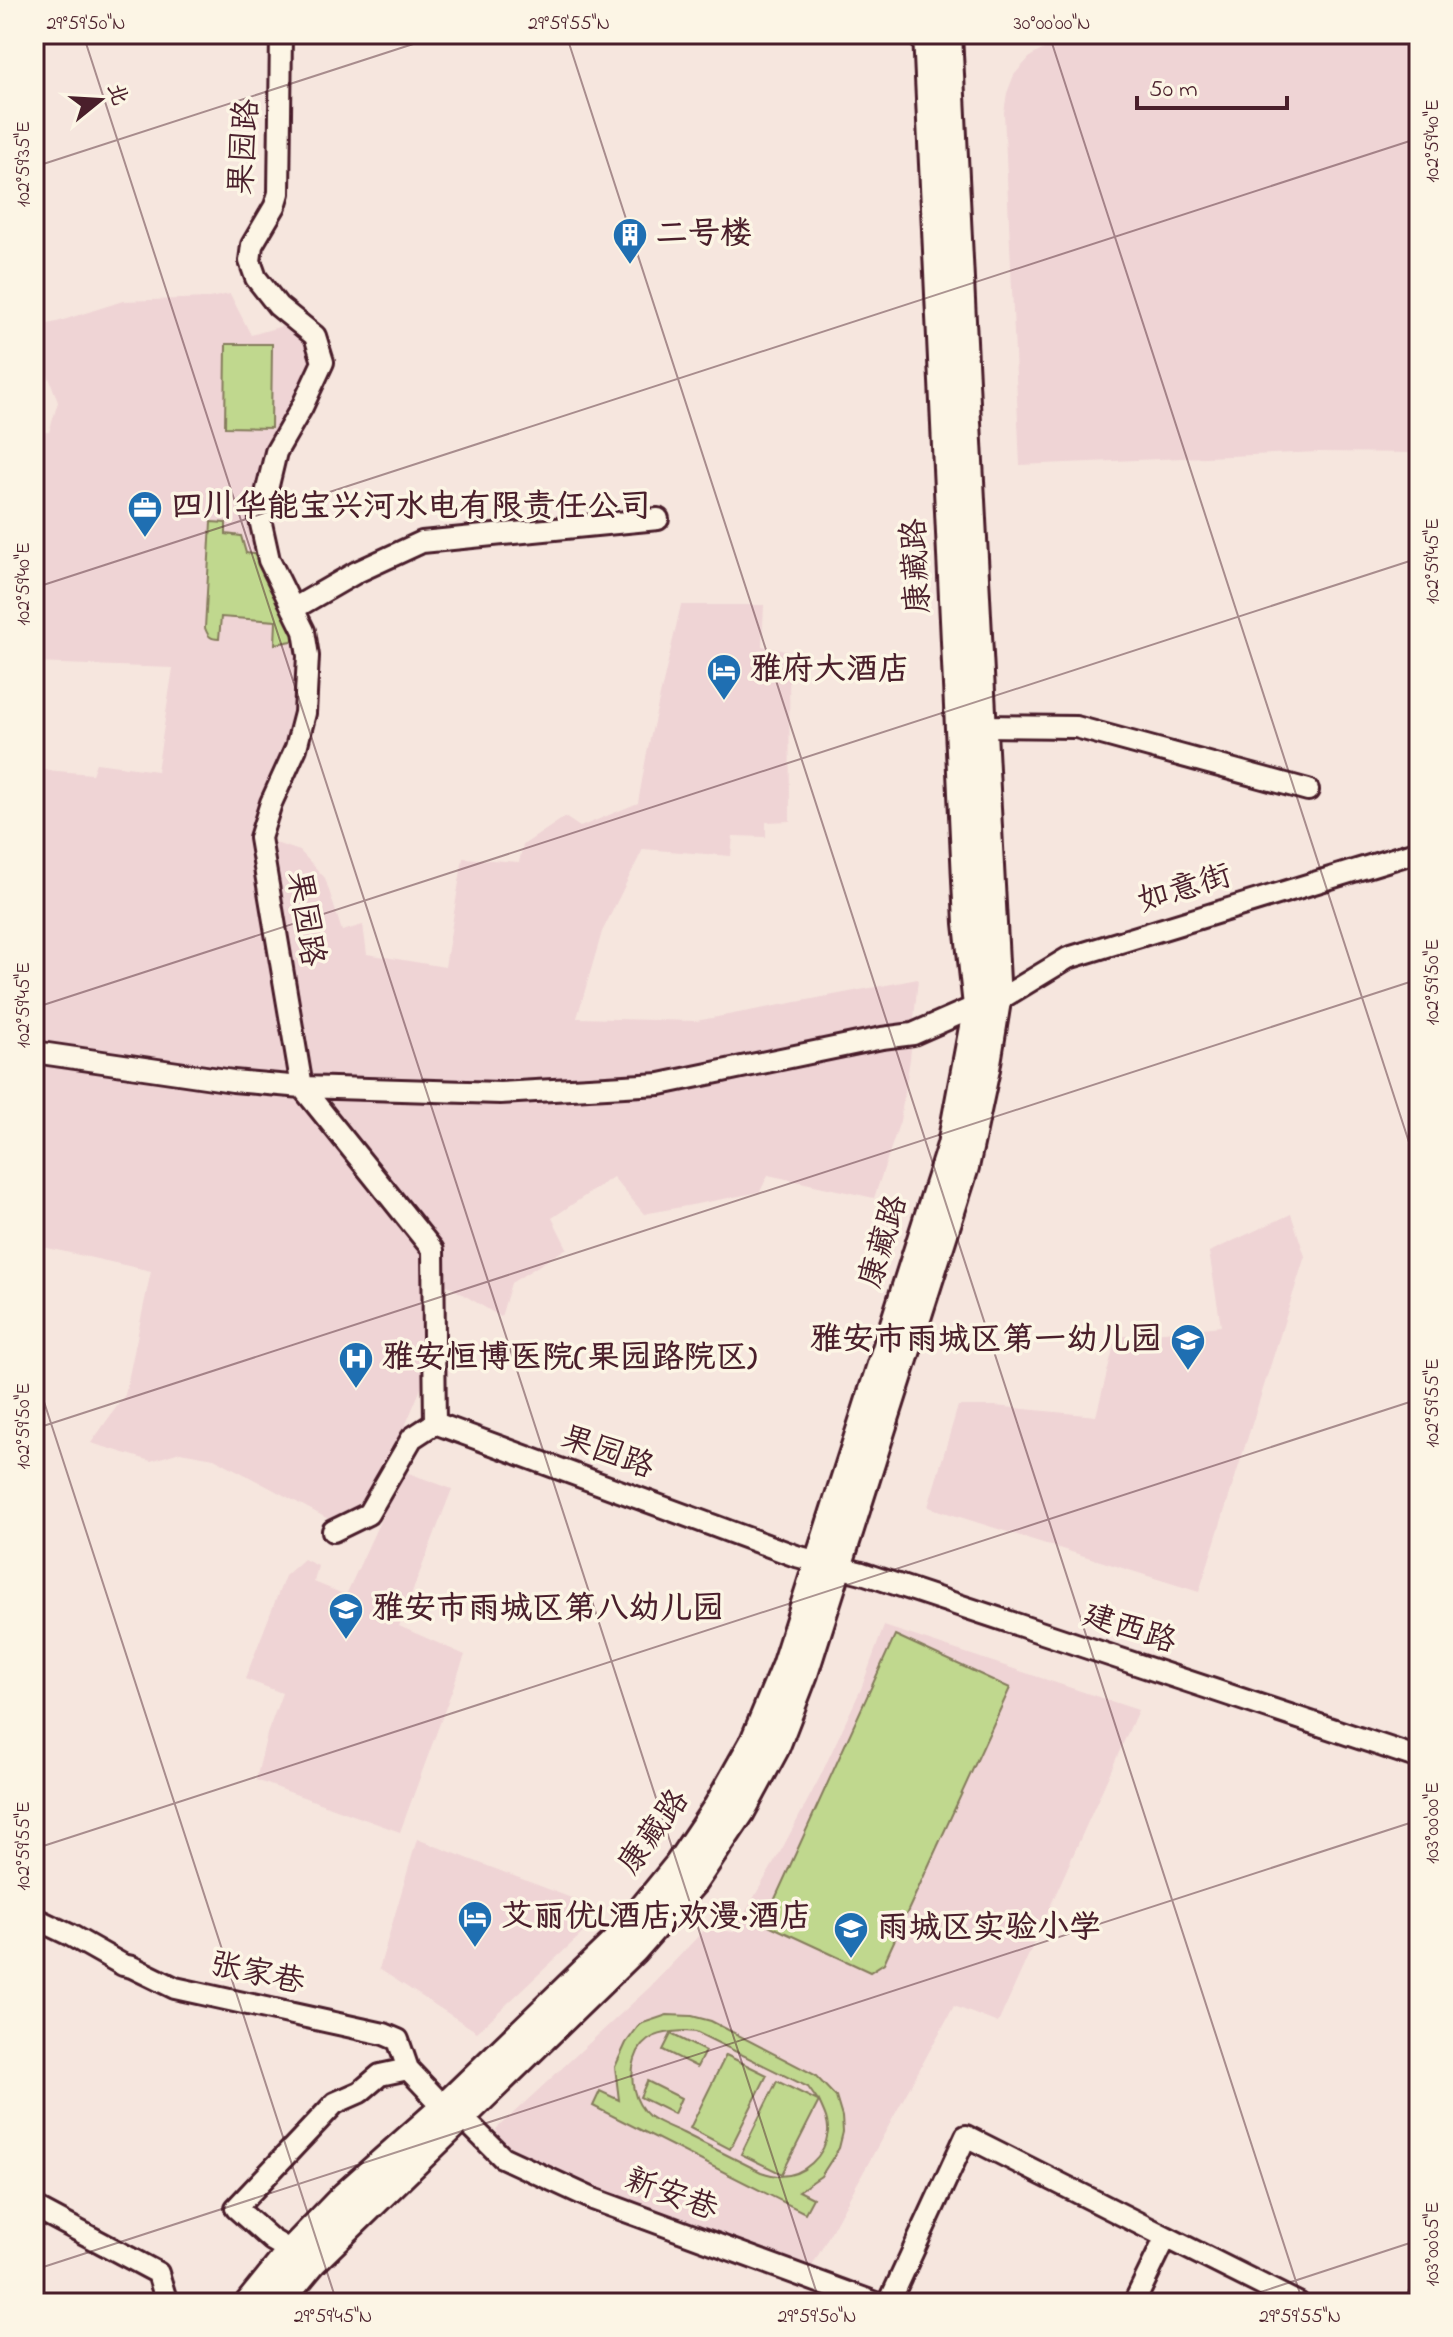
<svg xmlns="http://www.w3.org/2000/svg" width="1453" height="2337" font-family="'Indie Flower','LXGW WenKai TC',sans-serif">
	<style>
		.built { fill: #efd4d5 }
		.green { fill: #c0d88e; stroke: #857c5c; stroke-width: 2; fill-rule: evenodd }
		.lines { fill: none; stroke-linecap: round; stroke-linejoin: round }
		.minor-casing { stroke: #4a1f2b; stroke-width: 26 }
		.major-casing { stroke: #4a1f2b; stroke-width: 32 }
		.minor { stroke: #fcf5e5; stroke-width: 20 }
		.major { stroke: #fcf5e5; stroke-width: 26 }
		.ticks { fill: none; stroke: #4a1f2b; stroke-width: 2; stroke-opacity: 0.45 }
		.labels { text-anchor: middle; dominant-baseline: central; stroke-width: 7; stroke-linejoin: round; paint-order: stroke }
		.street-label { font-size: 32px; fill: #4a1f2b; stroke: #fcf5e5 }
		.poi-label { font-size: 32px; font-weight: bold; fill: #4a1f2b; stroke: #fcf5e5; text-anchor: start }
		.neatline { fill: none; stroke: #4a1f2b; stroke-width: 3 }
		.ticks-label { font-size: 20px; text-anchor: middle; fill: #4a1f2b }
	</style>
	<rect width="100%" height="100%" fill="#f6e6de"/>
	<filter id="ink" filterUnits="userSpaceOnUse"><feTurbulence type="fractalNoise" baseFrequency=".0125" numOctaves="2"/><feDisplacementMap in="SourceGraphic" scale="16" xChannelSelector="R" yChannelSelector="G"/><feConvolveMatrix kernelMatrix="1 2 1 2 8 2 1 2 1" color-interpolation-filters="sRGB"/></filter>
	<g filter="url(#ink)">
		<!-- built -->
		<path class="built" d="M1207 34H1419V453L1319 452 1020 465 1004 112 1007 93 1014 75 1031 56 1046 48 1067 42Z
			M230 294 251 335 286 325 306 337 317 359 307 385 270 440 252 522 298 632 300 655 299 712 284 754 251 830 260 838 300 851 325 878 342 931 363 925 367 954 445 967 463 858 519 862 523 845 565 817 580 827 638 803 647 752 681 605H764L762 646 789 652 790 821 766 822V837L733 836 731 856 643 849 602 932 577 1018 696 1021 918 979 910 1059 900 1121 874 1198 768 1175 760 1192 644 1214 613 1177 552 1218 567 1248 511 1283 501 1317 425 1272 422 1386 398 1443 360 1506 334 1522 214 1458 180 1452 151 1461 91 1443 125 1395 151 1271 34 1245V769L92 774 96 763 157 771 173 668 34 663V433L49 432 58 402 34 337V327L57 322 123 301 209 298Z
			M1291 1214 1305 1256 1199 1592 928 1507 958 1406H995L1096 1416 1116 1337 1221 1326 1209 1252Z
			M403 1471 452 1489 399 1626 465 1655 400 1832 256 1780 267 1734 282 1693 245 1679 285 1576 304 1559 318 1566 314 1582 346 1595Z
			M884 1626 1138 1710 998 2023 954 2006 809 2272 535 2167 501 2143 496 2129 650 1987 706 1928 734 1932 783 1847 819 1779 861 1689Z
			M417 1839 587 1904 586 1930 477 2032 379 1969Z"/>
		<!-- green -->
		<path class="green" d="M226 344H272L271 428 225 427Z
			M211 522 226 523V534L241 536 246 553 260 555 298 632 292 641 275 644 276 621 221 617 219 639C210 639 208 636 205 628Z
			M895 1635 1010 1688 884 1963 870 1972 764 1923Z
			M667 2015 692 2016 711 2021 815 2075 836 2097 842 2117 843 2132 839 2148 821 2176 799 2191 813 2198 805 2213 593 2106 600 2091 619 2100 615 2067 626 2043 640 2024ZM684 2031 696 2032 808 2087 818 2101 777 2081 741 2154 782 2174 819 2101C823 2110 829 2121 828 2132 825 2156 804 2176 780 2176 773 2176 767 2174 761 2172 735 2159 709 2146 683 2133 673 2128 658 2123 649 2116 633 2102 629 2078 635 2059 642 2035 663 2032 684 2031Z
			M671 2034 705 2051 697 2067 663 2050Z
			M726 2055 767 2075 730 2149 690 2128Z
			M647 2081 681 2098 674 2114 640 2097Z"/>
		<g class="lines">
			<defs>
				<path id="minor" d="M281 34 279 193 275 206 252 245 250 261 256 278 278 306 315 336 323 362 302 407 276 452 260 519 269 560 304 631 308 656 305 713 296 748 271 803 260 838 302 1087 433 1250 435 1423
					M293 609 357 572 422 542 658 519
					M982 726 1076 727 1308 790
					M34 1052 233 1081 302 1087 500 1093 660 1084 882 1038 913 1034 977 1006 997 1001 1068 958 1419 851
					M435 1423 796 1556 862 1573 1419 1758
					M333 1531 368 1514 412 1438 435 1423
					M34 1918 70 1935 123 1965 132 1967 175 1988 384 2034 398 2040 408 2069 444 2107
					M462 2117 502 2157 593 2199 876 2303
					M34 2207 158 2273 167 2303
					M1166 2237 1298 2303
					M291 2251 272 2240 236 2208 335 2103 360 2092 380 2075 408 2069
					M889 2303 966 2136 1166 2237 1134 2303
					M1417 2303 1419 2299"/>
				<path id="major" d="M249 2303 291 2251 344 2196 444 2107 617 1940 678 1865 717 1807 754 1741 785 1666 951 1145 977 1006 968 923 927 34
					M279 2303 313 2262 634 1950 693 1883 741 1812 775 1749 804 1674 965 1167 986 1069 997 1001 967 423 948 34"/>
			</defs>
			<!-- minor casing -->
			<use href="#minor" class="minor-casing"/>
			<!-- major casing -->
			<use href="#major" class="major-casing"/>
			<!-- minor -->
			<use href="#minor" class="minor"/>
			<!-- major -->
			<use href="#major" class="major"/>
		</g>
	</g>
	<!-- ticks -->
	<path class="ticks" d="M83 34 820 2303M566 34 1303 2303M1049 34 1419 1173M34 167 444 34M34 588 1419 138M34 1008 1419 558M34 1371 337 2303M34 1429 1419 979M34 1849 1419 1399M34 2270 1419 1820M1227 2303 1419 2240"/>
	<!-- icons -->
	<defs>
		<symbol id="building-pin" viewBox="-11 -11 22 30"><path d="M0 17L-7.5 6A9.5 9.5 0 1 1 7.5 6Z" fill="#1f6fb2" stroke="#fcf5e5"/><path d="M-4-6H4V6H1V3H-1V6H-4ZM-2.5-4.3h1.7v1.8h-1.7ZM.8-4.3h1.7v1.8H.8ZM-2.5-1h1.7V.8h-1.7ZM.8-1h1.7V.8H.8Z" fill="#fff"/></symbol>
		<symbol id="office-pin" viewBox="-11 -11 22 30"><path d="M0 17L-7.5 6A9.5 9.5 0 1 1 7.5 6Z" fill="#1f6fb2" stroke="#fcf5e5"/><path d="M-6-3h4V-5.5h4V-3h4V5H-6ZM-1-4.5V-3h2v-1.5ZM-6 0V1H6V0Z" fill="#fff"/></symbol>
		<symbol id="hotel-pin" viewBox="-11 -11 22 30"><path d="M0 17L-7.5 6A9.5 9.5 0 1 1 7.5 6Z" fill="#1f6fb2" stroke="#fcf5e5"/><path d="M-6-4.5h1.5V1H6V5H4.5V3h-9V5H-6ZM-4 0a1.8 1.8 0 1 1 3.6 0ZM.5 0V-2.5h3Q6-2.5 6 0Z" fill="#fff"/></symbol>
		<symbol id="school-pin" viewBox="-11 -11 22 30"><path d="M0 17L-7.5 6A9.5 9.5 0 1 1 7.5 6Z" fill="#1f6fb2" stroke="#fcf5e5"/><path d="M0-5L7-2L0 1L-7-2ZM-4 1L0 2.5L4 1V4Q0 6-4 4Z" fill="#fff"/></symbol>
		<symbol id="hospital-pin" viewBox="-11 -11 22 30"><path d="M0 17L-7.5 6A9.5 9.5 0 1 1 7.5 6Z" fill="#1f6fb2" stroke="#fcf5e5"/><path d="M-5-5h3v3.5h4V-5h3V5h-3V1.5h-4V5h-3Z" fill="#fff"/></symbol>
	</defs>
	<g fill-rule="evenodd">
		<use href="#building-pin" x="610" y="215" width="40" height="54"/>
		<use href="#office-pin" x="125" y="488" width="40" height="54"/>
		<use href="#hotel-pin" x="704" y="651" width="40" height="54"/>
		<use href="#school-pin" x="1168" y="1321" width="40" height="54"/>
		<use href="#hospital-pin" x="336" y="1339" width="40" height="54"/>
		<use href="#school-pin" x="326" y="1590" width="40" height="54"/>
		<use href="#hotel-pin" x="455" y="1898" width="40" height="54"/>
		<use href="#school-pin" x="831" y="1909" width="40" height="54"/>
	</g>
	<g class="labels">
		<!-- street labels -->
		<g class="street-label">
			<text transform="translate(246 147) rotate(-86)">果园路</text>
			<text transform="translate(918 566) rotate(-93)">康藏路</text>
			<text transform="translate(1185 890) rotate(-17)">如意街</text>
			<text transform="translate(304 919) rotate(81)">果园路</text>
			<text transform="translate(885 1242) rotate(-73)">康藏路</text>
			<text transform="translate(607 1454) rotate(20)">果园路</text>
			<text transform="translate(1129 1630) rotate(18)">建西路</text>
			<text transform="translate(655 1833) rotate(-54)">康藏路</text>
			<text transform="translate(257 1975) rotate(12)">张家巷</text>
			<text transform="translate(671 2196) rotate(20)">新安巷</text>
		</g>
		<!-- poi labels -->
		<g class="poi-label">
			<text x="656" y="235">二号楼</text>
			<text x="171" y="508">四川华能宝兴河水电有限责任公司</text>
			<text x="750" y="671">雅府大酒店</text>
			<text x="1162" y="1341" text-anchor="end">雅安市雨城区第一幼儿园</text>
			<text x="382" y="1359">雅安恒博医院(果园路院区)</text>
			<text x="372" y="1610">雅安市雨城区第八幼儿园</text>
			<text x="501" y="1918">艾丽优L酒店;欢漫·酒店</text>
			<text x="877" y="1929">雨城区实验小学</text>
		</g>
	</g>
	<!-- margin -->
	<rect width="1453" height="2337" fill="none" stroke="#fcf5e5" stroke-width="88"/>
	<!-- north arrow -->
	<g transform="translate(100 100) rotate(72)" stroke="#fcf5e5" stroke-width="6" paint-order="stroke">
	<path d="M0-6L14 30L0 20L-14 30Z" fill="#4a1f2b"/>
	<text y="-12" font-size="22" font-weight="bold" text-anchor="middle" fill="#4a1f2b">北</text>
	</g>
	<!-- scale -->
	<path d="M1137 96v12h150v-12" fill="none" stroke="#4a1f2b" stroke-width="4"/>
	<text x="1149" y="96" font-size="24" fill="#4a1f2b" stroke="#fcf5e5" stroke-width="6" paint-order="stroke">50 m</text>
	<rect x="44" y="44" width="1365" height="2249" class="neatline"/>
	<g class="ticks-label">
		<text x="86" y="29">29°59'50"N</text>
		<text x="569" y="29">29°59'55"N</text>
		<text x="1052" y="29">30°00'00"N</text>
		<text transform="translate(1431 141) rotate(-90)" y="7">102°59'40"E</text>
		<text transform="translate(22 164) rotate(-90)" y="7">102°59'35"E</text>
		<text transform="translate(1431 561) rotate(-90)" y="7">102°59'45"E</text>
		<text transform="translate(22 584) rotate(-90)" y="7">102°59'40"E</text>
		<text transform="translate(1431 982) rotate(-90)" y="7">102°59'50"E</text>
		<text transform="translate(22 1005) rotate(-90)" y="7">102°59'45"E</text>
		<text transform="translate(1431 1403) rotate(-90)" y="7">102°59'55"E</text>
		<text transform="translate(22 1426) rotate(-90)" y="7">102°59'50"E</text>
		<text transform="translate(1431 1823) rotate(-90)" y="7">103°00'00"E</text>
		<text transform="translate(22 1846) rotate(-90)" y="7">102°59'55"E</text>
		<text transform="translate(1431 2244) rotate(-90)" y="7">103°00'05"E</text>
		<text x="333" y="2322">29°59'45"N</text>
		<text x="817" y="2322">29°59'50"N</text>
		<text x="1300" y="2322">29°59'55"N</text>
	</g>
</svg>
